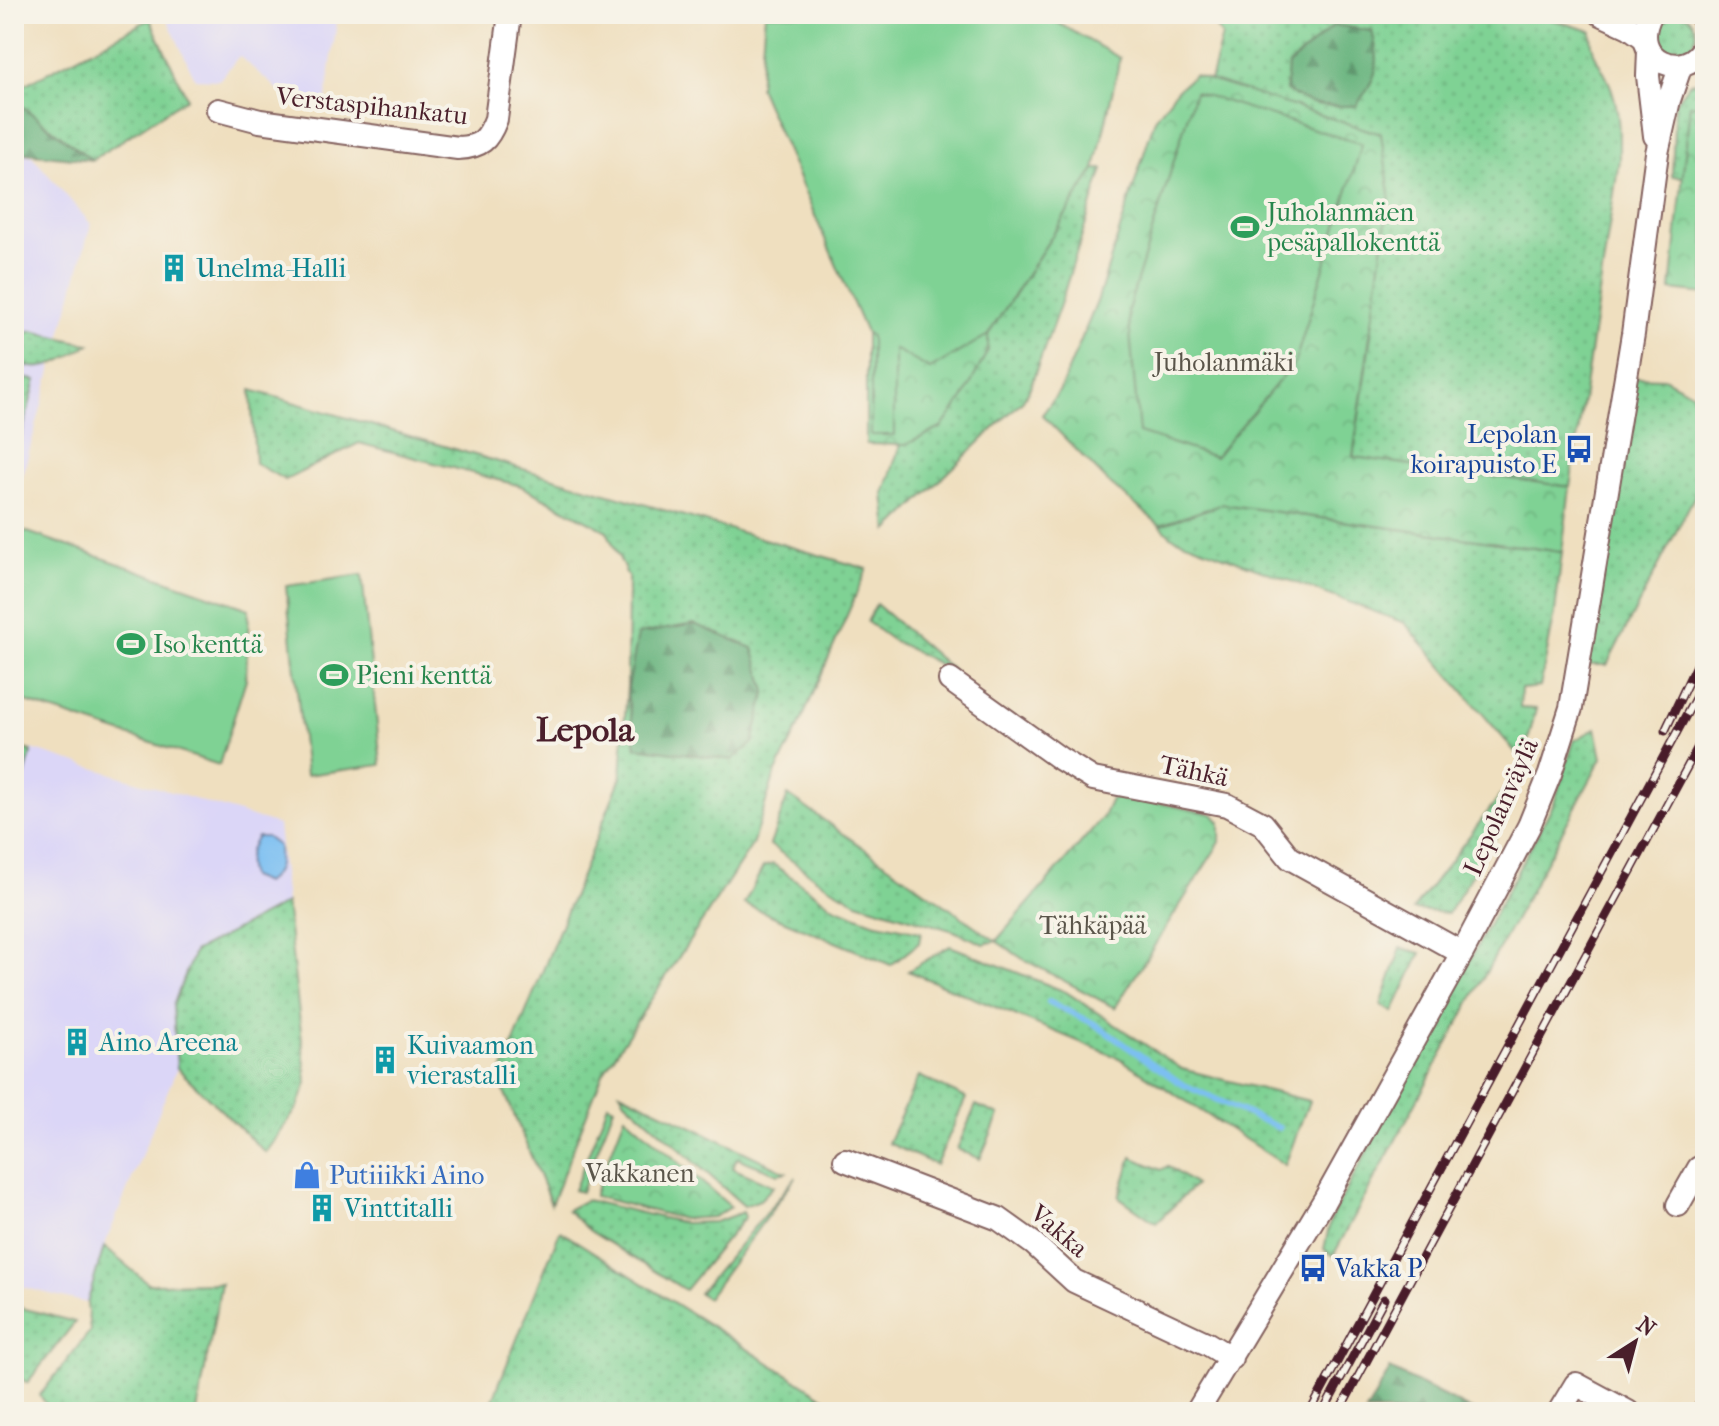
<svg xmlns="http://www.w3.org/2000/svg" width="1719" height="1426" font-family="'IM FELL French Canon',serif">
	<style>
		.built { fill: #dbd6f7 }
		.grass { fill: url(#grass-dots); stroke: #647860; stroke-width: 2 }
		.forest { fill: url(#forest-firs); stroke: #586a54; stroke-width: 2 }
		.park { fill: url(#park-crowns); stroke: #647860; stroke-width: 2 }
		.pitch { fill: #7fd294; stroke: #647860; stroke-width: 2 }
		.water { fill: #7bbff2; stroke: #626f8e; stroke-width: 2 }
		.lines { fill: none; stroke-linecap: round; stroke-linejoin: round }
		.stream { stroke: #7bbff2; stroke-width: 6 }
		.minor-casing { stroke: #84625f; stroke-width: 26 }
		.minor { stroke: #fff; stroke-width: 22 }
		.rail-casing { stroke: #4a1f2b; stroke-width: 9 }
		.rail { stroke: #f7f3e8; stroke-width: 6; stroke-dasharray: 18; stroke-linecap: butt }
		.labels { text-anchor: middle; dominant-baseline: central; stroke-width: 8; stroke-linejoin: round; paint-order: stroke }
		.street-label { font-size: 26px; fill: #4a1f2b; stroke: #f7f3e8 }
		.leisure-label { font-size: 26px; fill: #27864d; stroke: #f7f3e8; text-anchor: start }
		.culture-label { font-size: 26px; fill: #0d838f; stroke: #f7f3e8; text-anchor: start }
		.park-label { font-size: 26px; fill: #5a554a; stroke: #f7f3e8 }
		.transit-label { font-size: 26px; fill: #164399; stroke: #f7f3e8; text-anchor: end }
		.shop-label { font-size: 26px; fill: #366cbe; stroke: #f7f3e8; text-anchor: start }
		.district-label { font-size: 34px; font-weight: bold; fill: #4a1f2b; stroke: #f7f3e8 }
	</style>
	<defs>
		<pattern id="grass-dots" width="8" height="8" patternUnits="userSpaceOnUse" patternTransform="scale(2)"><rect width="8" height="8" fill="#7fd294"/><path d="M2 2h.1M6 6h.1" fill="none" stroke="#6fb480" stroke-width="1.8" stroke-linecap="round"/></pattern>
		<pattern id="forest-firs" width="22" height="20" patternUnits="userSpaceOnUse" patternTransform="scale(2)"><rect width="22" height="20" fill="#67b47e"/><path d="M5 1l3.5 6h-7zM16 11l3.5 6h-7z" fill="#579267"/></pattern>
		<pattern id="park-crowns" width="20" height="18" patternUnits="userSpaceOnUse" patternTransform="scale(2)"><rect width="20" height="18" fill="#7fd294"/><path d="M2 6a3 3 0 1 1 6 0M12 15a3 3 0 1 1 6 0" fill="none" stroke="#6fb480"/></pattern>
	</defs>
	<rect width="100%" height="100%" fill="#f7f3e8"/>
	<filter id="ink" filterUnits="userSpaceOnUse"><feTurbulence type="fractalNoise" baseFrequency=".0125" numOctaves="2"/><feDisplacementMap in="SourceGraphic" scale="16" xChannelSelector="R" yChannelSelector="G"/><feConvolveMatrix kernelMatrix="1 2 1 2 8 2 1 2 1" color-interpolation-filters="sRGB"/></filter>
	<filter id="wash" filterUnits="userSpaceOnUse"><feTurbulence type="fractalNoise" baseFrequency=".006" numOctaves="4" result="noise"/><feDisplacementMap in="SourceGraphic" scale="32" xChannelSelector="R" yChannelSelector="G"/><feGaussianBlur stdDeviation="1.8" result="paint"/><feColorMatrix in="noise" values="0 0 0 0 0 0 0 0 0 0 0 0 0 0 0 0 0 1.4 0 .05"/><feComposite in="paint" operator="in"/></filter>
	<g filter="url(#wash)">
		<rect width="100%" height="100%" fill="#efdfbf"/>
		<!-- built -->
		<path class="built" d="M165 14H338L325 106 289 99 239 56 219 80 195 79Z
			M14 152 32 156 91 224 14 507Z
			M32 749 278 825 286 903 194 953 173 1006 177 1068 104 1247 87 1303 14 1285V813Z"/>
		<!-- grass -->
		<path class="grass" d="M1656 33a20 20 0 1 1 40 0a20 20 0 1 1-40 0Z
			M1228 14H1533L1591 31C1590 57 1604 67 1612 90 1620 113 1619 137 1619 160L1570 487 1353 457 1374 313 1381 134 1210 81 1222 36 1216 28Z
			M150 19 187 98 92 160 14 100V90Z
			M1705 81V107L1690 106 1683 177 1672 176 1675 103 1690 83Z
			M1095 169H1103L1060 305 1029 390 1023 400 888 531 884 494 900 445H906L988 350V335Z
			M32 331 83 343 90 344C68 357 39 380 14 359 14 343 15 336 32 331Z
			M14 377 36 380 19 444 14 443Z
			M1632 377 1664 378 1705 400V476L1607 665H1587Z
			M251 390 867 569 800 724 775 774 752 845 603 1073 551 1204 499 1079 621 777 627 686 628 577 607 531 521 486 359 443 285 480 255 463Z
			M1222 504 1562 552 1555 613 1540 687 1521 689 1520 708 1536 709 1523 761 1405 623 1172 537 1160 525Z
			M876 604 956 673 892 640 867 622Z
			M1596 728 1602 758 1333 1256 1324 1249 1331 1218 1554 803 1574 741Z
			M1512 780 1502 827 1448 913 1413 910Z
			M788 795 996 941 984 944 954 931 857 902 823 883 770 845Z
			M773 864 834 907 873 922 921 932 919 943 891 965 744 904 763 867Z
			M286 903 307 1083 298 1107 266 1153 177 1068 173 1006 194 952Z
			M950 946 1066 992 1182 1069 1309 1101 1285 1165 1119 1058 908 971Z
			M1401 948 1421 953 1393 1012 1381 1005Z
			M919 1076 966 1098 936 1165 888 1143Z
			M620 1092 786 1172 778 1174 737 1158 732 1168 774 1186 760 1200 744 1206 625 1100Z
			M608 1104 614 1107 581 1192 574 1190Z
			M976 1105 999 1115 980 1159 957 1149Z
			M1132 1157 1161 1170 1168 1166 1195 1185 1156 1223 1119 1197Z
			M796 1177 707 1298 699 1293Z
			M586 1200 684 1223 715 1222 743 1212 745 1217 685 1290 590 1231 567 1210Z
			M560 1231 847 1412H488Z
			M104 1247 149 1284 221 1283 197 1412H51L40 1395 90 1331 87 1303Z
			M14 1306 75 1322 27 1383 14 1373Z"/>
		<!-- forest -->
		<path class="forest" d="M1334 25 1372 31C1382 66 1377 77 1356 106 1327 106 1311 107 1286 91L1288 65Z
			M14 100 92 160 14 152Z
			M694 624 753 648 766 691 753 743 732 760 636 747 627 693 638 634Z
			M1390 1369 1475 1412H1366Z"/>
		<!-- park -->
		<path class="park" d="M1194 75 1381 134 1390 193 1353 457 1570 487 1562 552 1222 504 1160 525 1109 483 1042 415 1060 390 1097 302 1155 119 1176 91Z
			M1690 105 1705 107V294L1671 290Z
			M866 271H989L988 350 964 397 941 428 905 445 866 444Z
			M14 747 32 751 14 813Z
			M1120 795 1213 814 1220 822V842L1115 1008 1023 959 996 941 1103 817 1111 799Z
			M625 1116 731 1207 714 1217 683 1219 594 1196Z"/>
		<!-- pitch -->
		<path class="pitch" d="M765 14H1042L1120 58 1095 169 988 335 930 369 894 349V435H871V336L866 333 759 87Z
			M1195 92 1362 144 1295 362 1215 457 1139 433 1128 310Z
			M19 529 249 609 246 679 219 765 14 698V546Z
			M362 575 381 765 306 775 286 586Z"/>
		<!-- water -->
		<path class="water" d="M257 837H266L278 846C279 863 280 872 265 883L250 877C245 861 248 851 257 837Z"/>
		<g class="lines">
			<!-- stream -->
			<path class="stream" d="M1049 1002 1093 1023 1182 1084 1279 1128"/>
		</g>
	</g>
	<g filter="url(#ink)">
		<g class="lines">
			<defs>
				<path id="minor" d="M1601 14 1629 27 1643 37
					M1651 14C1626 61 1687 84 1705 45
					M1700 14 1705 22
					M1649 50 1648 76 1655 136
					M218 110 260 121 458 148C481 147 488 140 496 119L510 14
					M950 680 1059 758 1093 779 1227 805 1263 824 1290 858 1462 953
					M845 1160 999 1219 1034 1244 1074 1281 1208 1344 1231 1358
					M1678 1205 1699 1168 1705 1172
					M1197 1412 1324 1201 1462 953 1529 826 1550 774 1571 708 1633 334 1657 153 1669 100 1681 65
					M1559 1412 1576 1384 1628 1412
					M1704 1412 1705 1410"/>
			</defs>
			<!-- minor casing -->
			<use href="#minor" class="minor-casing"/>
			<!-- minor -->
			<use href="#minor" class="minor"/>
			<defs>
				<path id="rail" d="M1665 731 1705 646
					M1310 1412 1705 680
					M1323 1412 1384 1299
					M1339 1412 1705 734"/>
			</defs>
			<!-- rail casing -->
			<use href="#rail" class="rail-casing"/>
			<!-- rail -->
			<use href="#rail" class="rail"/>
		</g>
	</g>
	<!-- icons -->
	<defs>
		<symbol id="stadium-bare" viewBox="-9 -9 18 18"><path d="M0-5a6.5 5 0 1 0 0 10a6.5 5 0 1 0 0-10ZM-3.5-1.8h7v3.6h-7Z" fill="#2e9e5b" stroke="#f7f3e8" stroke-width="2.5" paint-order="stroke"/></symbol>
		<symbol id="building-bare" viewBox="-9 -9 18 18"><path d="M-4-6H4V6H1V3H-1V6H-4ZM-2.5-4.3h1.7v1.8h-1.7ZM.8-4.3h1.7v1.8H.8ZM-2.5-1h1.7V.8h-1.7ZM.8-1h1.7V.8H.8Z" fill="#0f9aa8" stroke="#f7f3e8" stroke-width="2.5" paint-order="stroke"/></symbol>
		<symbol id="bus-bare" viewBox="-9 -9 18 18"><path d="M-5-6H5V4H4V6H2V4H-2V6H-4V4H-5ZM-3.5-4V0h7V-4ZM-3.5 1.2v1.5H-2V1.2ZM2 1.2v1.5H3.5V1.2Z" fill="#1a4fb4" stroke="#f7f3e8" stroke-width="2.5" paint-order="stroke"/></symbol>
		<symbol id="shop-bare" viewBox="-9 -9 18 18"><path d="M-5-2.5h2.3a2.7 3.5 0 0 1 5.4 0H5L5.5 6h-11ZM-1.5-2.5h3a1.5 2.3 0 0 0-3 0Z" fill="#3f7fe0" stroke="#f7f3e8" stroke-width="2.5" paint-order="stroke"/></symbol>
	</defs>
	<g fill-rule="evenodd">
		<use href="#stadium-bare" x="1225" y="207" width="40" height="40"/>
		<use href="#building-bare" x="154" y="248" width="40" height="40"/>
		<use href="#bus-bare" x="1559" y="429" width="40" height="40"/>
		<use href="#stadium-bare" x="111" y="624" width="40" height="40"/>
		<use href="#stadium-bare" x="314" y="655" width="40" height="40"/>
		<use href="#building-bare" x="57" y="1022" width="40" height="40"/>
		<use href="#building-bare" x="365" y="1040" width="40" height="40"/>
		<use href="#shop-bare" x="287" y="1155" width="40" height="40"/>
		<use href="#building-bare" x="302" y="1188" width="40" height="40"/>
		<use href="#bus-bare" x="1293" y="1248" width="40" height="40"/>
	</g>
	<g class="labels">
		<!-- street labels -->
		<g class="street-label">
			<text transform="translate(372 106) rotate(6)">Verstaspihankatu</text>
			<text transform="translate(1194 771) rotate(12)">Tähkä</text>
			<text transform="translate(1501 807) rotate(-66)">Lepolanväylä</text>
			<text transform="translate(1059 1231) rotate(40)">Vakka</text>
		</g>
		<!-- leisure labels -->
		<g class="leisure-label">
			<text x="1267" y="212">Juholanmäen<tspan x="1267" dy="30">pesäpallokenttä</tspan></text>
			<text x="153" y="644">Iso kenttä</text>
			<text x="356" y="675">Pieni kenttä</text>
		</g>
		<!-- culture labels -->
		<g class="culture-label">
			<text x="196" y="268">Unelma-Halli</text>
			<text x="99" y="1042">Aino Areena</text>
			<text x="407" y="1045">Kuivaamon<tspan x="407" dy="30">vierastalli</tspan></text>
			<text x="344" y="1208">Vinttitalli</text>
		</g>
		<!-- park labels -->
		<g class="park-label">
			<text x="1224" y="362">Juholanmäki</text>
			<text x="1093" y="925">Tähkäpää</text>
			<text x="640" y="1173">Vakkanen</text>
		</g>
		<!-- transit labels -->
		<g class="transit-label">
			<text x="1557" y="434">Lepolan<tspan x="1557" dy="30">koirapuisto E</tspan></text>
			<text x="1335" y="1268" text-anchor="start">Vakka P</text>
		</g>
		<!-- shop labels -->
		<g class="shop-label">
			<text x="329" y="1175">Putiiikki Aino</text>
		</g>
		<!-- district labels -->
		<g class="district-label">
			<text x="585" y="730">Lepola</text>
		</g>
	</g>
	<!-- margin -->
	<rect width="1719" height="1426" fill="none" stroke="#f7f3e8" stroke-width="48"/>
	<!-- north arrow -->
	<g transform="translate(1635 1342) rotate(36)" stroke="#f7f3e8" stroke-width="6" paint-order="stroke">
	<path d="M0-6L14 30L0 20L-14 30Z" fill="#4a1f2b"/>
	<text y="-12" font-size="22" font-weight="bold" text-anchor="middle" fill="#4a1f2b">N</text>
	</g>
</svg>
